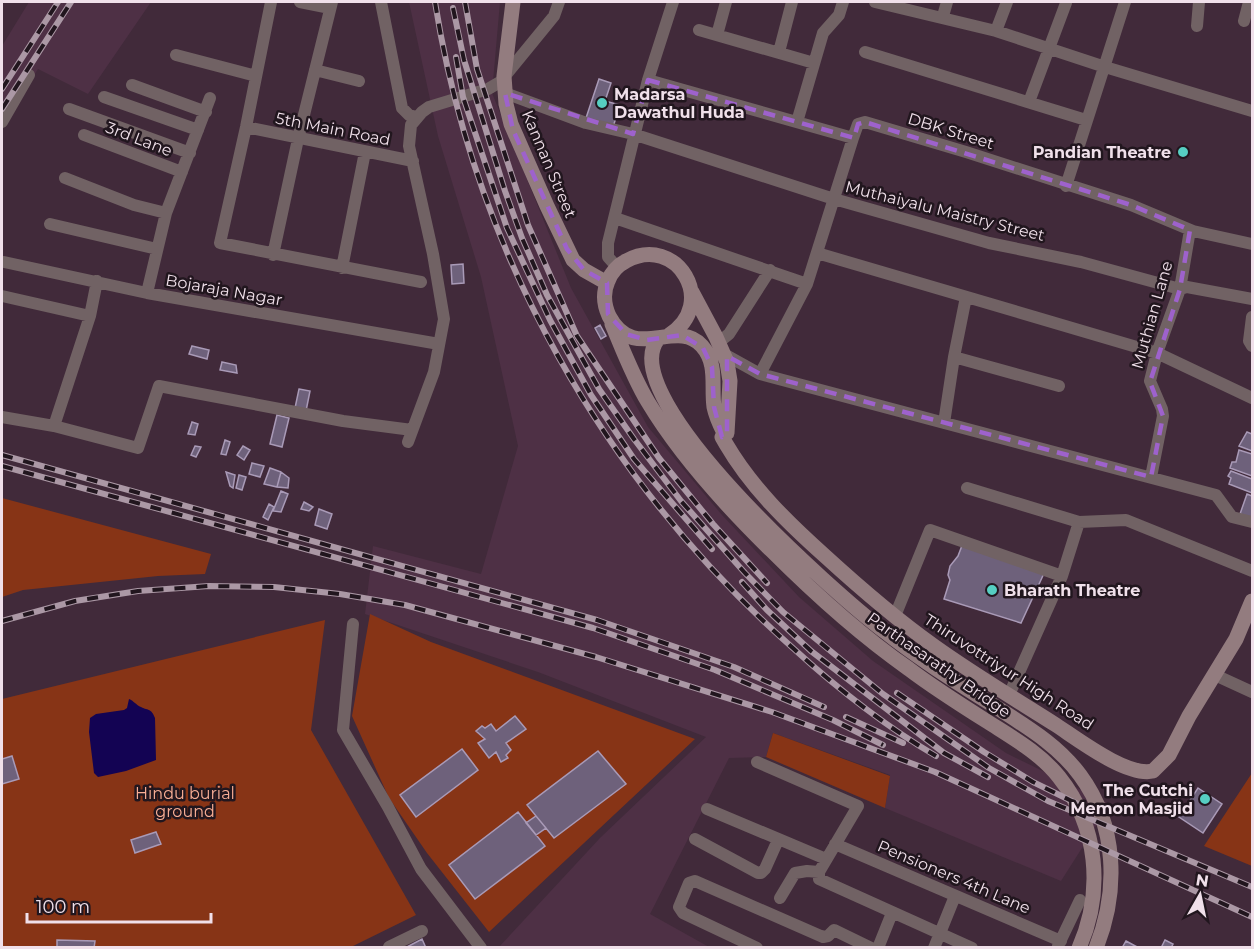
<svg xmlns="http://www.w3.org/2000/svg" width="1254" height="949" font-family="Montserrat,sans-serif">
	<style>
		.built { fill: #4e3045 }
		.green { fill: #873416 }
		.water { fill: #130353 }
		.building { fill: #6e617b; stroke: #a99ab7; stroke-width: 1.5 }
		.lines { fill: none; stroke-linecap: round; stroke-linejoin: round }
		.street { stroke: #716264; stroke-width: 12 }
		.secondary { stroke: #937c7f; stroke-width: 15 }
		.rail-casing { stroke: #ab98a5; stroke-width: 6 }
		.rail { stroke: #21161e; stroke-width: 4; stroke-dasharray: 11; stroke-linecap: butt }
		.marked { fill: none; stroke: #9e62cc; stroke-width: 4.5; stroke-dasharray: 12 8; stroke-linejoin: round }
		.poi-dot { fill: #56cec2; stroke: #21161e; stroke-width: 2 }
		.labels { text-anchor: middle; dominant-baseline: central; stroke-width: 5; stroke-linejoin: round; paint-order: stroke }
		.poi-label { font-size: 16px; font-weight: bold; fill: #f0e0ea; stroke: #21161e; text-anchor: start }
		.street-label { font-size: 16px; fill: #f0e0ea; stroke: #21161e }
		.park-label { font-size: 16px; fill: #f9ae95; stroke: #21161e }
	</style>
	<rect width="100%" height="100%" fill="#412a3a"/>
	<!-- built -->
	<path class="built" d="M29 2H151L88 94 38 69 2 125V46Z
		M409 2H500L492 93 571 288 648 427 722 515 799 597 873 661 1006 753 1110 804 1061 881 885 808 890 775 773 733 766 757 729 758 650 914 709 947H499L600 838 706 737 538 672 365 614 373 546 481 574 518 446 481 277 438 136Z"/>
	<!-- green -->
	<path class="green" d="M2 498 211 554 205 574 158 576 23 590 2 597Z
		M370 614 431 642 695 739 489 932 427 853 389 798 352 716Z
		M325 620 311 730 416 915 351 947H2V699Z
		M773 733 890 776 885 808 766 757Z
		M1252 773V866L1204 846Z"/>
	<!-- water -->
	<path class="water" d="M129 699C134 701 136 705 141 707 149 711 151 708 155 718L156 760 126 771 98 777 94 773 89 732 90 718 96 714 124 710 127 708Z"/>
	<!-- building -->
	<path class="building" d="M599 79 611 83 605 101 620 105 613 127 586 118Z
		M463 264 464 283 452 284 451 265Z
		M600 325 606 336 601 339 595 328Z
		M192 346 209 350 207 359 189 354Z
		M222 362 236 365 237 373 220 370Z
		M299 389 310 391 306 411 295 408Z
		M277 415 289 418 282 447 270 444Z
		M192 422 198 424 195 435 188 434Z
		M1247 432 1252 434V451L1239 446Z
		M225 440 230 442 226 455 221 454Z
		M195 446 201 447 196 457 191 455Z
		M243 446 250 450 244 460 237 455Z
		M1239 450 1252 454V476L1230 468 1232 462H1236Z
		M252 463 264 466 260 477 249 474Z
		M270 468 281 472 277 487 264 484Z
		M1231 471 1252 479V493L1229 484 1231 478 1228 476Z
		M226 472 235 475 233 488 230 486Z
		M281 472 289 478 288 488 277 487Z
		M239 475 246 477 242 490 236 488Z
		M281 491 288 494 281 512 273 511Z
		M1247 494 1252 496V518L1240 514Z
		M304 502 313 507 309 511 301 509Z
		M269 504 274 507 268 520 263 517Z
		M319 509 332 514 327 529 315 525Z
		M963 543 1046 569 1021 623 944 599 950 580 948 575 950 566 958 556Z
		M515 716 526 729 506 743 511 750 506 755 508 758 501 762 496 752 489 758 478 743 485 739 476 731 482 726 485 728 491 724 496 731Z
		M462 749 478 770 416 817 400 795Z
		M598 751 626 784 554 838 527 805Z
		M12 756 19 779 2 784V759Z
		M1198 788 1222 804 1203 833 1179 817Z
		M518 812 545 846 475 899 449 865Z
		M536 816 546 828 536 835 526 823Z
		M156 832 161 844 135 853 131 840Z
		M422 939 426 948H405Z
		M57 940 95 941 94 948H57Z
		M1165 940 1173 944 1171 948H1161Z
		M1126 941 1139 948H1122Z"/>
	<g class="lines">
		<!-- street -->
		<path class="street" d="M271 2 246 127 220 243 421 282
			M300 2 330 8
			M381 2 402 108 409 115 416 117
			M875 2 996 31 1105 67 1252 111
			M943 16 947 2
			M1244 21 1249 2
			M1197 26 1199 2
			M699 30 814 63
			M996 31 1007 2
			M717 35 726 2
			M779 52 792 2
			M865 52 1086 120
			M176 55 256 76
			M315 70 359 81
			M648 80 853 138 858 124 865 122 966 152 1131 205 1193 231 1252 244
			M132 85 206 112
			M505 93 586 123 633 134 834 199 989 243 1081 262 1180 289 1187 287 1252 299
			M104 97 198 130
			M1029 102 1066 3
			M69 109 190 153
			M2 122 29 75
			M797 122 823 33 839 15 843 2
			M246 127 413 161
			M84 135 182 172
			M65 178 134 205 166 213
			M1066 186 1125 2
			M615 218 807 284
			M50 224 157 249
			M817 253 1157 353 1252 398
			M273 255 298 139 332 2
			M4 262 147 293 439 344
			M617 267 608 257V243L648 80 673 2
			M342 268 365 152
			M147 293 166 213 210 98
			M2 296 90 316
			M1252 317 1249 341 1252 346
			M719 342 729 334 770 270
			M724 354 760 374 1216 495 1232 517 1252 522
			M954 357 1059 386
			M760 374 807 284 853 138
			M2 417 54 426 138 448 159 386 343 421 412 430
			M944 423 954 357 966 297
			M54 426 90 316 97 281
			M408 442 434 372 444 319 433 254 409 146 411 125 422 112 429 107 488 89 500 82 554 16 559 2
			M1151 477 1163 416 1162 409 1150 381 1157 353 1180 289 1190 230
			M967 488 1079 522 1126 520 1252 571
			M895 616 930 530 1062 576
			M353 624 343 730 388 807 421 869 481 948
			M1215 675 1252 692
			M1009 695 1062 576 1079 522
			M757 762 858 806 819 872V879L972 948
			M707 809 826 859
			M695 839 758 873H761L765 869 778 840
			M835 844 1061 941
			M780 898 795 873 807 871 819 872
			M1058 946 1080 900
			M389 947 422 931
			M757 948 683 913 679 907 689 883 695 881 823 937 828 936 834 930 871 948
			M878 948 892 913
			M934 948 955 896"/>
		<!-- secondary -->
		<path class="secondary" d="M513 2 504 76 506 104 511 124 547 206 573 260 584 270 607 283
			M692 292 716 337 727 362 730 381 727 433 724 435
			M612 324C623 350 633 377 648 402 681 457 726 506 772 551 815 594 859 634 909 669 934 688 961 705 988 722 1013 738 1040 753 1059 777 1098 826 1104 891 1079 948
			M669 335C719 304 677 233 626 261 618 265 611 273 608 281 603 292 604 305 609 316 634 364 676 317 702 346 718 364 711 386 714 407 716 417 720 425 724 433L722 437 726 444C751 487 788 523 825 556 860 588 896 619 934 646 973 674 1015 699 1056 725 1079 740 1127 777 1153 771L1169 755 1189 716 1236 639 1252 601
			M658 339C611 397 839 597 884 631 919 659 958 683 996 707 1027 727 1058 745 1080 775 1117 825 1119 891 1096 948"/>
		<defs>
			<path id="rail" d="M435 2C475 253 604 481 794 649 838 689 885 726 936 756
				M465 2 477 69 528 225 577 336 659 458 713 524 767 583
				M453 8 464 60 505 191 522 238 547 295 599 389 634 439 681 501 745 573 783 612 883 694 989 768 1048 801 1252 887
				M456 57 463 97 507 228 550 320 591 395 634 459 712 549
				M2 89 58 2
				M2 109 71 2
				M2 455 597 620 734 667 824 707
				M2 466 593 628 715 670 833 720 883 745
				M742 582 767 610 811 651 944 753 988 777
				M2 621 75 601 138 591 209 586 274 587 340 594 405 605 596 657 772 712 935 772 1252 917
				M897 693 984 752 1033 782 1092 811
				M846 717 903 743"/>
		</defs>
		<!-- rail casing -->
		<use href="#rail" class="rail-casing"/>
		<!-- rail -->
		<use href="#rail" class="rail"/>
	</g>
	<!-- marked area -->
	<path class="marked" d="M648 80 854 138 858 124 865 122 1131 205 1190 230 1180 289 1150 382 1163 416 1151 477 760 374 727 356V433L722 437 714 407 712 367 703 348 682 335 647 340 626 334 608 314 607 283 584 270 567 249 513 130 505 93 633 134Z"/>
	<!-- markers -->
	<g class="poi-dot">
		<circle cx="602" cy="103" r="6"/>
		<circle cx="1183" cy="152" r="6"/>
		<circle cx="992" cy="590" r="6"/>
		<circle cx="1205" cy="799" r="6"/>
	</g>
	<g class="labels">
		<!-- poi labels -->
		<g class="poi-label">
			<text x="614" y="94">Madarsa<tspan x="614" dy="18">Dawathul Huda</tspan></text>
			<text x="1171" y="152" text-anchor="end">Pandian Theatre</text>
			<text x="1004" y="590">Bharath Theatre</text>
			<text x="1193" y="790" text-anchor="end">The Cutchi<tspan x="1193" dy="18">Memon Masjid</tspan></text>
		</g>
		<!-- street labels -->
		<g class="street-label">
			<text transform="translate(333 129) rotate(11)">5th Main Road</text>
			<text transform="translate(951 131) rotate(17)">DBK Street</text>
			<text transform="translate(139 139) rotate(21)">3rd Lane</text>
			<text transform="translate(549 164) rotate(67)">Kannan Street</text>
			<text transform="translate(945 211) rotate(14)">Muthaiyalu Maistry Street</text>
			<text transform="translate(224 290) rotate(10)">Bojaraja Nagar</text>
			<text transform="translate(1152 315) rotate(-74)">Muthian Lane</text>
			<text transform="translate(939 665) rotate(35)">Parthasarathy Bridge</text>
			<text transform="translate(1009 672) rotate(33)">Thiruvottriyur High Road</text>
			<text transform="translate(954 877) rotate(23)">Pensioners 4th Lane</text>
		</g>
		<!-- park labels -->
		<g class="park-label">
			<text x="185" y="793">Hindu burial<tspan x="185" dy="18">ground</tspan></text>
		</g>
	</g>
	<!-- border -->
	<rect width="1254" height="949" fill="none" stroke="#f0e0ea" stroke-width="6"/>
	<!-- north arrow -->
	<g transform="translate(1200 895) rotate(9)" stroke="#21161e" stroke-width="4.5" paint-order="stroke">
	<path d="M0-4.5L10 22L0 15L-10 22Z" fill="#f0e0ea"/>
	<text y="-9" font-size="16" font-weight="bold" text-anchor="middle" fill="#f0e0ea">N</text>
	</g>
	<!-- scale -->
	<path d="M27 913v9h184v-9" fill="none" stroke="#f0e0ea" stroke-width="3"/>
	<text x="36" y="913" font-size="18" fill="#f0e0ea" stroke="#21161e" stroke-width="4.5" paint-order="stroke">100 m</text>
</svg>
